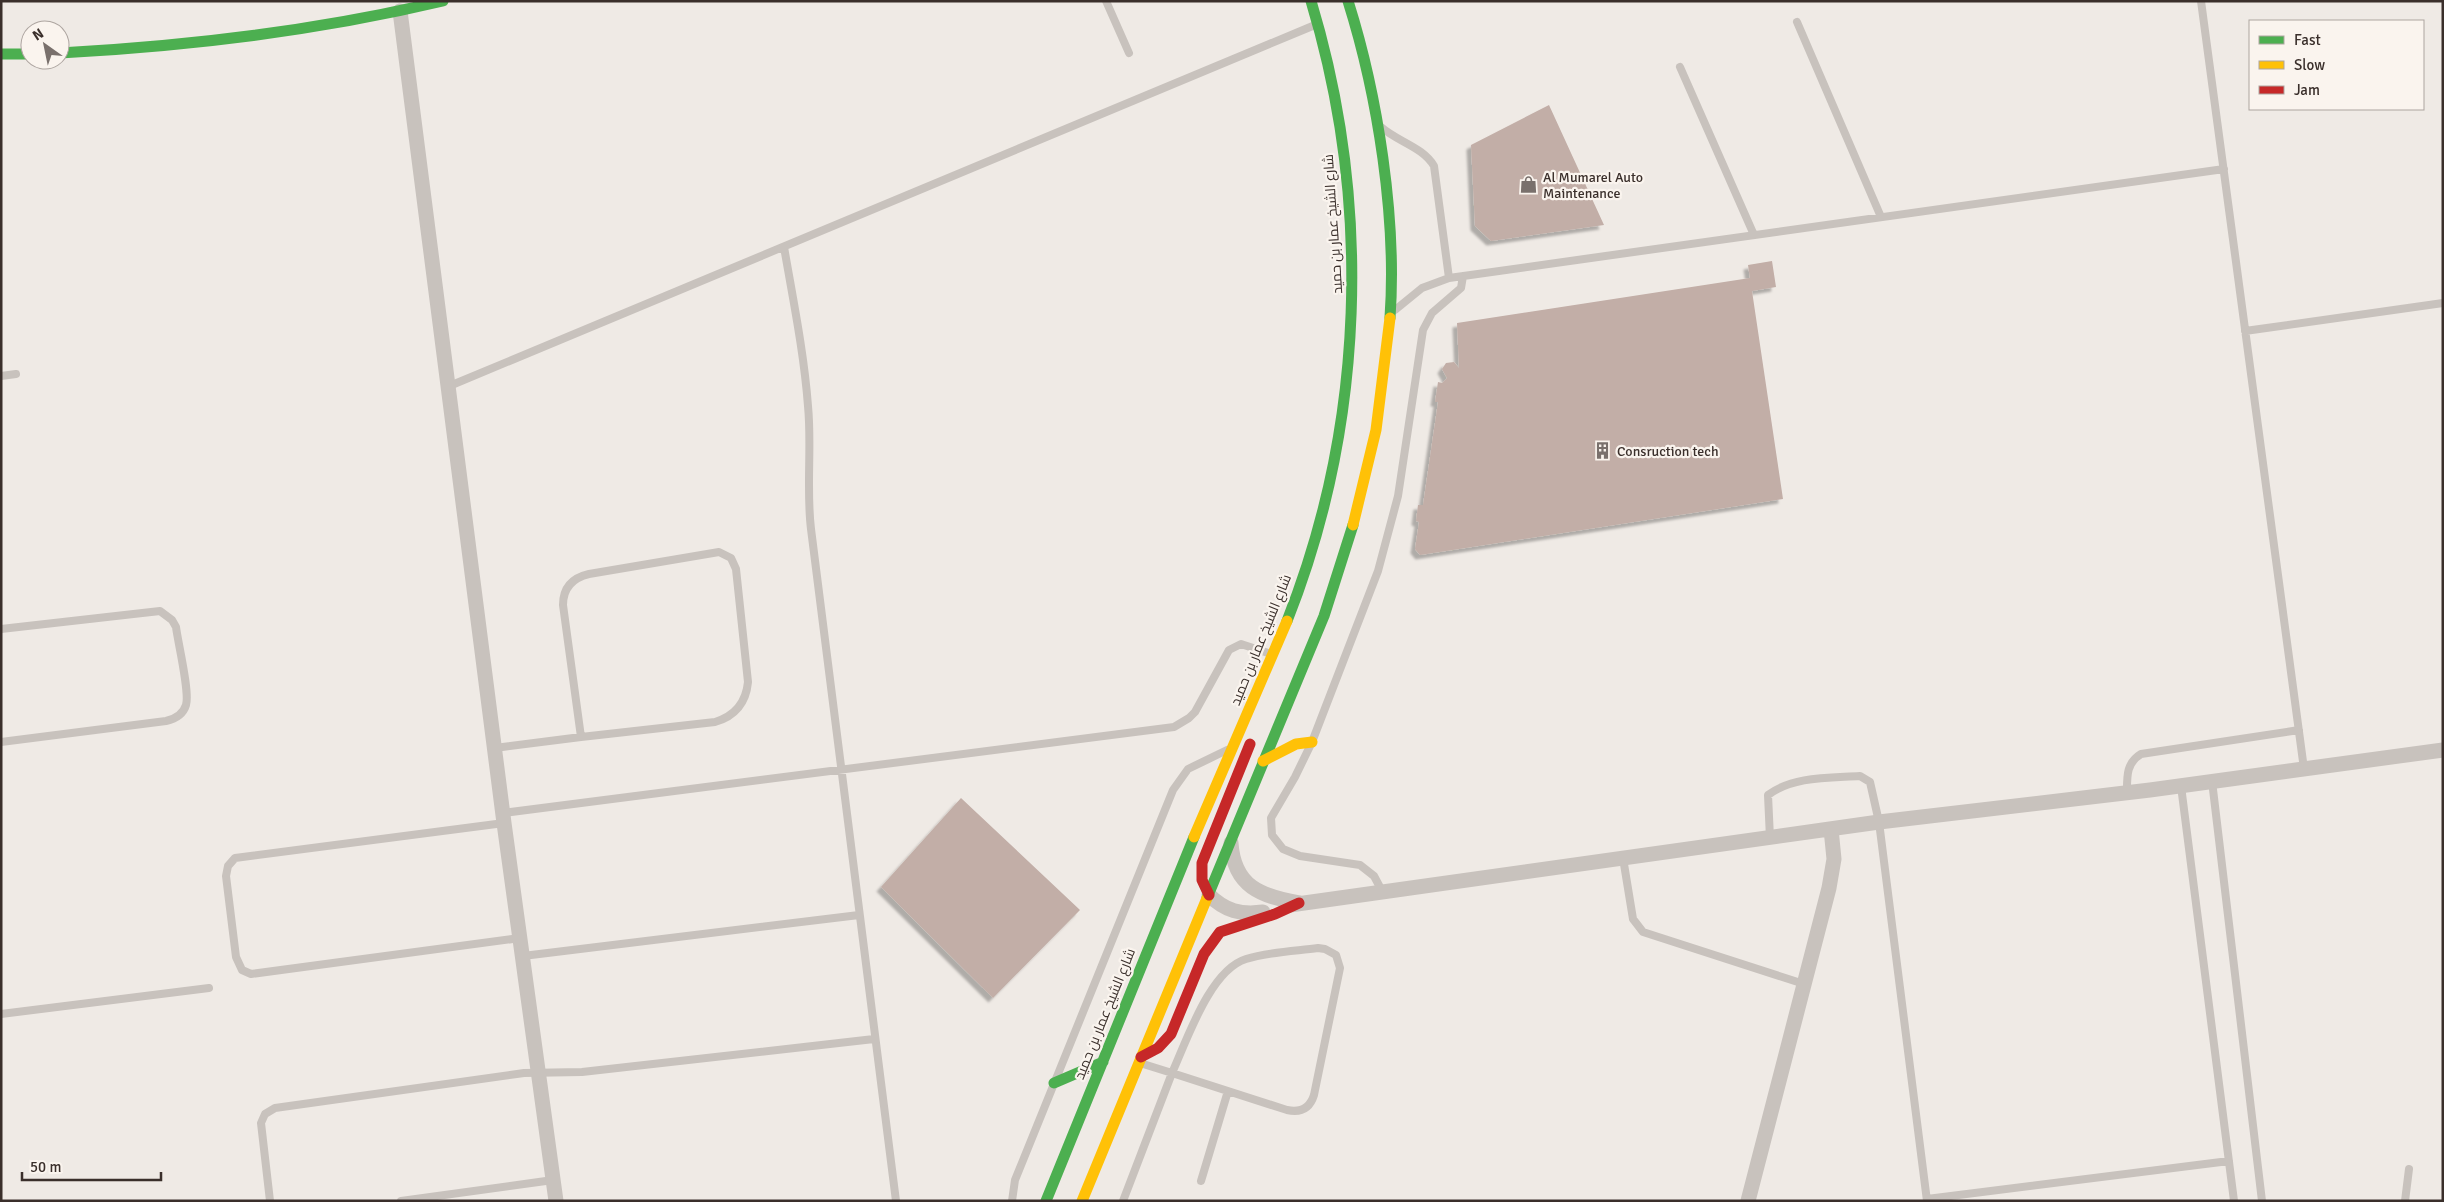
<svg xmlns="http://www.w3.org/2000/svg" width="2444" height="1202" font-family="Signika,Cairo,sans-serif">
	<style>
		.building { fill: #c2aea7; filter: url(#shadow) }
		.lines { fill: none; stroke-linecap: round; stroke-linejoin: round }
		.lane { stroke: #c8c2bd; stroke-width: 8 }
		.street { stroke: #c8c2bd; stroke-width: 15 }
		.fast { stroke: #4caf50; stroke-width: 11 }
		.slow { stroke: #ffc107; stroke-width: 11 }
		.jam { stroke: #c62828; stroke-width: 11 }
		.labels { text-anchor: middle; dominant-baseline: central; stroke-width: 4.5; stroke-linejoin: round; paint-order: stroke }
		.poi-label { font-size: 14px; fill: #3a2f2b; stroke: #faf4ee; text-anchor: start }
		.street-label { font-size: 14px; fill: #3a2f2b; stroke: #faf4ee }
	</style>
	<defs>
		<filter id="shadow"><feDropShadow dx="-4.5" dy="4.5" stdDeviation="1" flood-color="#0004"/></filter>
	</defs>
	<rect width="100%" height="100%" fill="#efeae5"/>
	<!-- building -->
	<path class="building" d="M1549 105 1604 225 1491 241 1475 226 1471 145Z
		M1772 261 1776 287 1752 291 1783 499 1420 555 1415 549 1419 522 1416 521 1418 505H1423L1438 402H1435L1438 382 1442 383 1447 378 1442 369 1446 363 1454 362 1459 368 1457 323 1750 278 1748 265Z
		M961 798 1080 910 993 998 881 887Z"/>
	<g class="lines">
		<!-- lane -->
		<path class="lane" d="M1106 1 1129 53
			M2201 1 2304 769
			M1797 22 1881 217
			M1680 67 1754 235
			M1381 127C1398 142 1423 147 1434 166L1449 278
			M784 247C793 299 804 353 808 406 812 447 806 488 811 529L896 1201
			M1395 310 1422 288 1449 278 2224 169
			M2245 331 2443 303
			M1 376 16 374
			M447 387 1315 25
			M719 552 731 558 736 569 748 682C746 703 735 716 715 722L581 737 563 605C563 588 572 578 589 574Z
			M1 629 160 611 172 620 176 627C178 643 190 692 186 705 183 715 175 719 166 721L1 742
			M495 748 581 737
			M2212 781 2262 1201
			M2181 786 2234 1201
			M2127 793C2127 777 2126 763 2141 754L2299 730
			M503 813 1174 727 1189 718 1195 712 1229 650 1241 644 1271 654
			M504 823 235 858 228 866 226 876 236 957 242 970 251 974 520 938
			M1770 838 1768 795C1793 776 1830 778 1860 776L1870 782 1879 822 1927 1201
			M1623 858 1633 919 1643 932 1804 984
			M1382 891 1374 876 1360 865 1300 856 1283 849 1272 835 1271 818 1295 777 1312 742 1378 571 1398 496 1423 330 1432 313 1461 288 1463 276
			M1318 948 1325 949 1336 955 1340 968 1314 1095C1310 1108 1301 1113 1287 1110L1172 1073C1187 1040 1210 970 1246 959 1268 952 1295 951 1318 948Z
			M523 956 859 915
			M1 1014 209 988
			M1201 1181 1228 1091
			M1927 1199 2229 1161
			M270 1201 261 1123 265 1114 275 1108 524 1073 582 1072 874 1039
			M401 1201 553 1180
			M1012 1201 1015 1180 1173 790 1188 769 1227 750
			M1123 1201 1172 1073 1140 1063
			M2405 1201 2409 1169"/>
		<!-- street -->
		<path class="street" d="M400 11 504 823 556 1201
			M1231 843C1234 887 1261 896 1299 903
			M1209 895C1225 911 1241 915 1263 912
			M1290 905 1879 822 2150 790 2443 750
			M1748 1201 1829 888 1834 859 1831 829"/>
		<!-- fast -->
		<path class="fast" d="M1348 1C1378 96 1397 219 1390 318
			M60 53C190 46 317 31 443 1
			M1 54H30
			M1287 621C1365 424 1372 203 1311 1
			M1207 898 1324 616 1353 525
			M1054 1083 1103 1062
			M1046 1201 1194 837"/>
		<!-- slow -->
		<path class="slow" d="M1353 525 1376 430 1390 318
			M1263 761 1296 744 1312 742
			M1194 837 1287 621
			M1082 1201 1207 898"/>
		<!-- jam -->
		<path class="jam" d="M1209 895 1202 880V863L1250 744
			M1141 1057 1158 1048 1171 1034 1204 954 1220 932 1275 914 1299 903"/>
	</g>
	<!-- icons -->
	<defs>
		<symbol id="shop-bare" viewBox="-9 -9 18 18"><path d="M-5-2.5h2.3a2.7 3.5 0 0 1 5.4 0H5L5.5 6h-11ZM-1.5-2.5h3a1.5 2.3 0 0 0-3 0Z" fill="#79706c" stroke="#faf4ee" stroke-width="2.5" paint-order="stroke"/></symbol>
		<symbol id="building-bare" viewBox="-9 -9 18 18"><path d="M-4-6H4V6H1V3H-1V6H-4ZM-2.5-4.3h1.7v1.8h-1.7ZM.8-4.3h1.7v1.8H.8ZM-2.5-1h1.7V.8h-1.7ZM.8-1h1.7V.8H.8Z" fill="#79706c" stroke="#faf4ee" stroke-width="2.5" paint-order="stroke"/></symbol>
	</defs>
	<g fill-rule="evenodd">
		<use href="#shop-bare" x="1516" y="172" width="25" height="25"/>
		<use href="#building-bare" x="1590" y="438" width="25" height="25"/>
	</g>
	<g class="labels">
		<!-- poi labels -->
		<g class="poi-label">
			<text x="1543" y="177">Al Mumarel Auto<tspan x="1543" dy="16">Maintenance</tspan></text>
			<text x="1617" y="451">Consruction tech</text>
		</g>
		<!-- street labels -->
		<g class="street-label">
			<text transform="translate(1333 224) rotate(-94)">شارع الشيخ عمار بن حميد</text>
			<text transform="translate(1261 640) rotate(-68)">شارع الشيخ عمار بن حميد</text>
			<text transform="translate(1105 1014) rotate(-68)">شارع الشيخ عمار بن حميد</text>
		</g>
	</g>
	<!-- border -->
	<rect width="2444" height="1202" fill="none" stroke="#3a2f2b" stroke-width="5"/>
	<!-- legend -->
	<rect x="2249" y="20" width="175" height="90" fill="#faf4ee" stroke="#ada5a0"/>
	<rect x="2259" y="36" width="25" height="8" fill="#4caf50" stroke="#ada5a0"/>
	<text x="2294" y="45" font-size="15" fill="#3a2f2b">Fast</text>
	<rect x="2259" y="61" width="25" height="8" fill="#ffc107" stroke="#ada5a0"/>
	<text x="2294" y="70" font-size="15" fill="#3a2f2b">Slow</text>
	<rect x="2259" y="86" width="25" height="8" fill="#c62828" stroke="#ada5a0"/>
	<text x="2294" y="95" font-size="15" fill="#3a2f2b">Jam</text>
	<!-- north arrow -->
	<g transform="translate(45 45) rotate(327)"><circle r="24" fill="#faf4ee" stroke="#ada5a0"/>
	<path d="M0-4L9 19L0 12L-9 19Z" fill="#79706c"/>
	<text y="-8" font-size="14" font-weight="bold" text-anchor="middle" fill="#3a2f2b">N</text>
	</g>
	<!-- scale -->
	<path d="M22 1172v8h139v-8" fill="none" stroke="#3a2f2b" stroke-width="2.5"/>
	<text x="30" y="1172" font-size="15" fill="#3a2f2b" stroke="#faf4ee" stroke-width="4" paint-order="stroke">50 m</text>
</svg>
